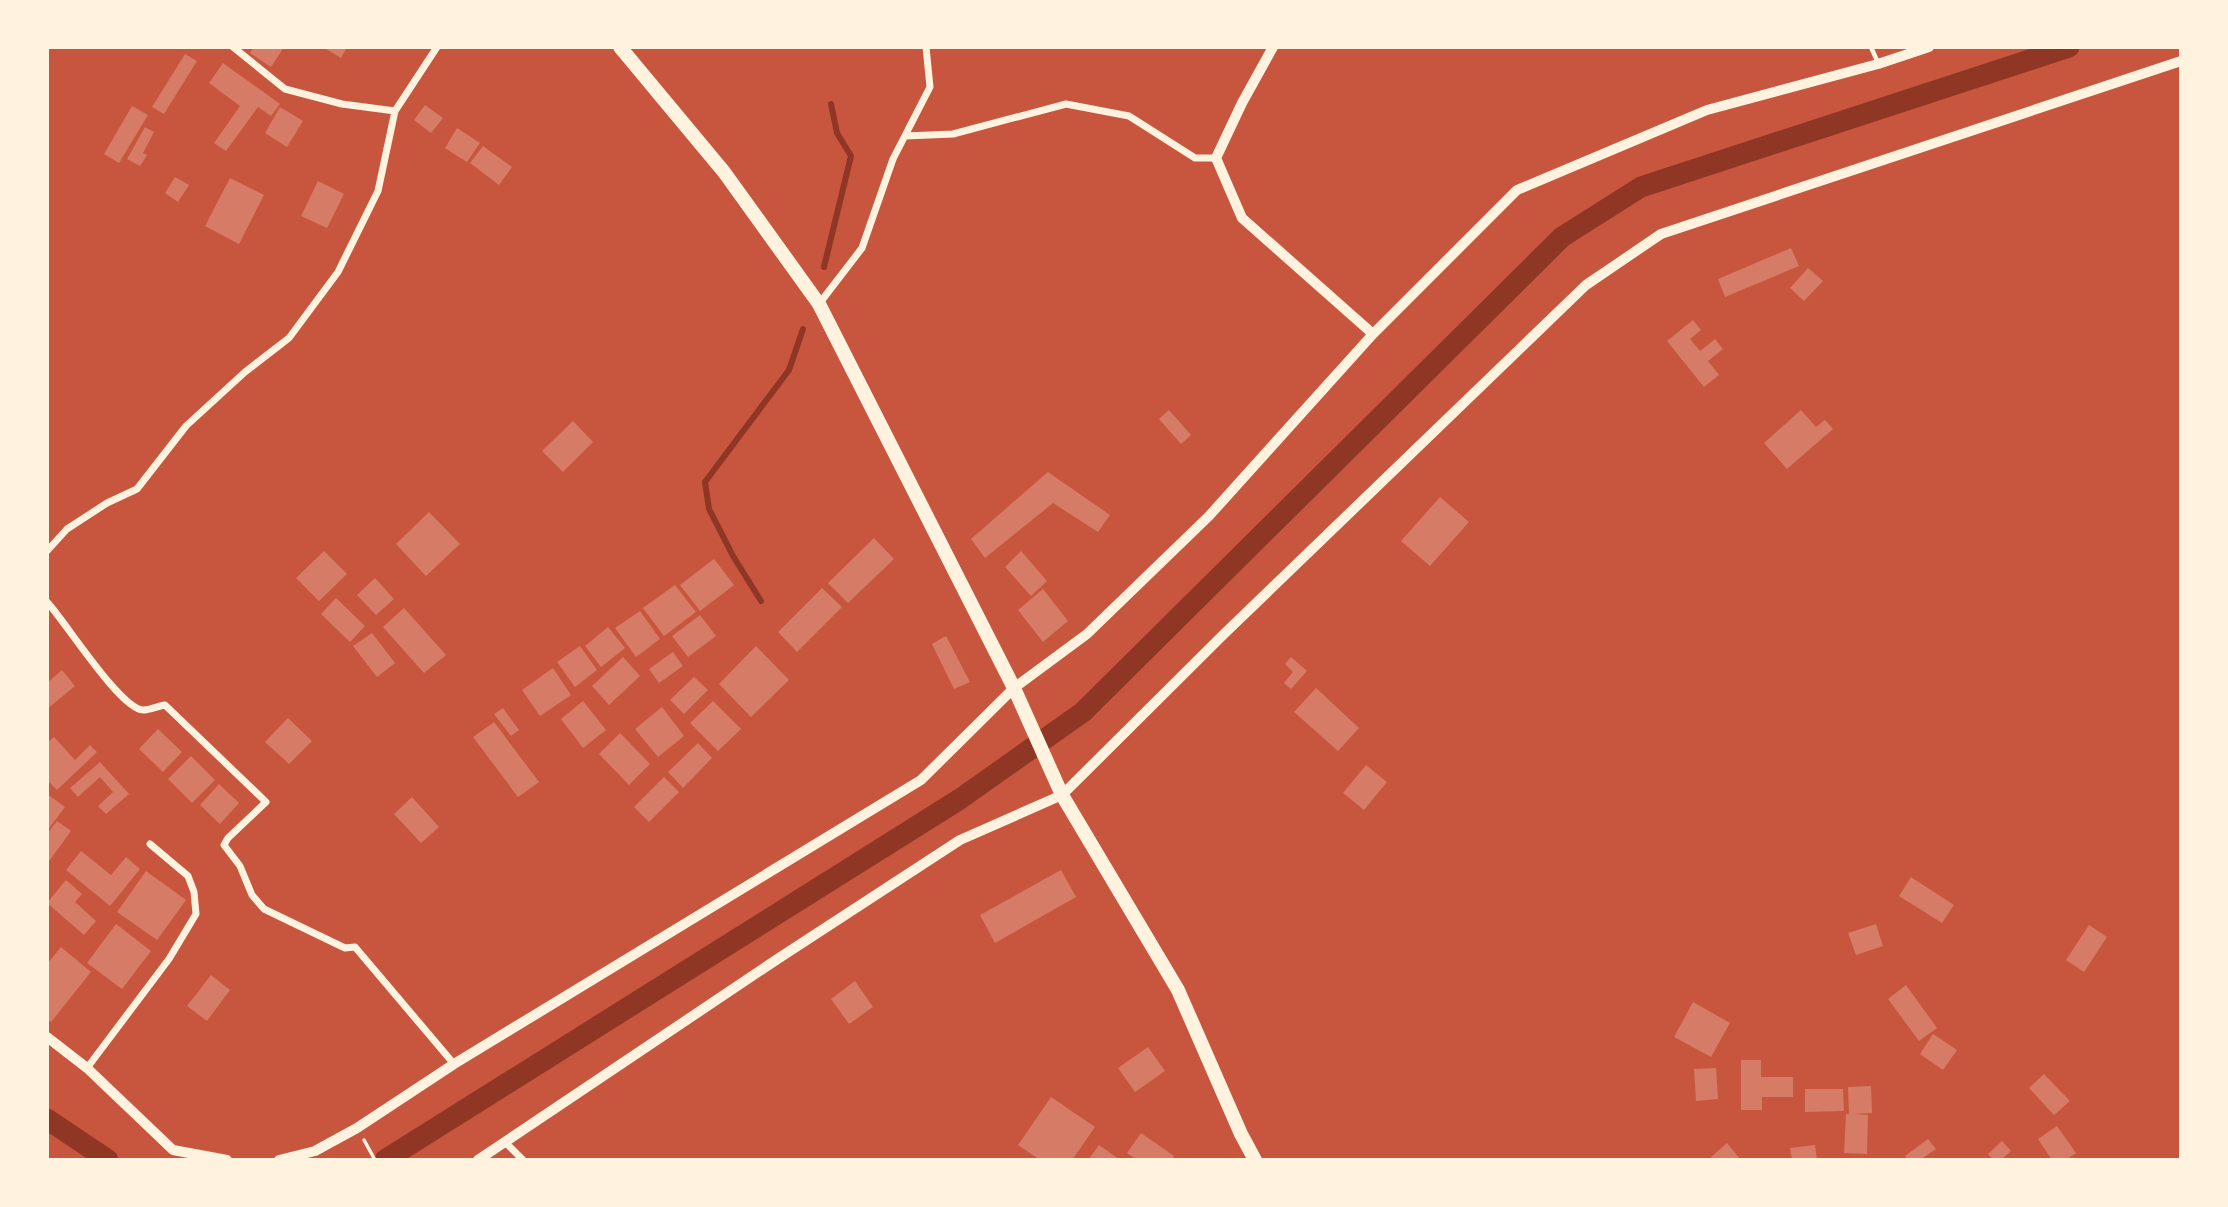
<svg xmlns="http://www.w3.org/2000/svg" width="2228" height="1207" font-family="Lato,sans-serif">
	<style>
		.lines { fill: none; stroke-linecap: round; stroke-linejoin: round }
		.stream { stroke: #8f3625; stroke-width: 6 }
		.canal { stroke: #8f3625; stroke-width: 21 }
		.building { fill: #d67c66 }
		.path { stroke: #fff3e0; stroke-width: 3.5 }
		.service { stroke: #fff3e0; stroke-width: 4.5 }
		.minor { stroke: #fff3e0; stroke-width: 7 }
		.tertiary { stroke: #fff3e0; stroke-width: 10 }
		.trunk { stroke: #fff3e0; stroke-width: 14 }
	</style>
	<rect width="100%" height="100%" fill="#c8553d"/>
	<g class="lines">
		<!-- stream -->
		<path class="stream" d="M824 267 851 156 837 133 831 104
			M761 601 733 556 709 509 705 482 789 370 803 329"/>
		<!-- canal -->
		<path class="canal" d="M47 1119 108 1160
			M385 1160 960 799 1083 712 1562 237 1641 187 2069 47"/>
	</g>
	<!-- building -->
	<path class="building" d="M254 47H284L271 67 250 53Z
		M323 47H347L341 58Z
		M185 54 197 61 164 114 152 107Z
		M223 63 280 104 271 116 258 107 226 151 214 143 240 106 209 83Z
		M425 105 443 118 431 133 414 120Z
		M132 106 148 115 119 163 104 154Z
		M280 107 303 121 287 147 265 133Z
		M145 127 154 132 143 153 147 155 140 166 127 159Z
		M457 128 480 143 467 162 445 148Z
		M483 146 512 167 499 185 470 163Z
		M175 177 189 185 178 202 165 193Z
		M230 178 264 195 239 244 205 226Z
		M318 181 344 194 327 228 301 216Z
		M1791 248 1799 266 1725 297 1718 279Z
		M1808 268 1823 281 1804 301 1790 288Z
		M1693 320 1701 330 1690 339 1700 351 1715 339 1723 349 1708 361 1719 375 1704 387 1667 341Z
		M1169 410 1191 435 1181 444 1159 419Z
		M1801 410 1816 427 1825 420 1833 429 1787 469 1764 443Z
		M573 421 593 442 563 472 542 451Z
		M1048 472 1110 515 1098 532 1053 503 985 558 971 539Z
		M1440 497 1469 522 1430 566 1401 541Z
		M429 512 460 544 426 576 396 544Z
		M874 538 894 559 848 603 828 583Z
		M324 551 347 574 319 601 296 578Z
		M1021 551 1047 581 1031 596 1005 567Z
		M714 559 734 585 700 611 680 585Z
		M375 578 394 599 376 615 357 595Z
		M675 585 696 612 664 636 643 608Z
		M822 588 842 607 797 652 778 632Z
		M1043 589 1068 621 1043 642 1018 610Z
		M336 598 365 626 350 642 321 614Z
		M404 608 446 655 424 673 383 627Z
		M640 611 660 639 636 657 615 628Z
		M700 615 716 636 688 657 672 636Z
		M608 627 625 648 601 667 585 646Z
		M372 633 395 663 377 677 353 646Z
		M946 636 970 682 954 689 932 644Z
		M580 646 597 670 575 687 557 662Z
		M756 646 789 680 751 717 719 684Z
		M673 652 683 666 659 683 649 669Z
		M623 657 640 676 609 705 592 686Z
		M1291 657 1307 671 1291 689 1284 683 1293 672 1285 664Z
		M553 668 571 695 540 716 522 690Z
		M62 670 75 686 47 709V683Z
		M694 677 708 690 684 714 670 700Z
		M1316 688 1359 728 1338 751 1294 712Z
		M583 701 606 730 583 748 561 719Z
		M713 701 741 729 718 751 690 723Z
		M662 707 684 736 658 757 635 729Z
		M503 708 519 730 511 736 494 714Z
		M288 718 312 741 289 764 265 742Z
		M494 722 539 782 518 797 473 737Z
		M158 729 182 752 163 772 139 749Z
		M620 733 650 764 629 785 599 754Z
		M54 737 75 760 90 745 97 752 57 790 47 780V743Z
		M698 743 712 758 683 788 668 772Z
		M191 756 215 780 192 803 168 779Z
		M100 762 129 794 106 814 98 806 113 792 100 777 78 797 70 788Z
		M1366 765 1387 782 1364 810 1343 793Z
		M664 777 679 792 649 822 634 807Z
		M219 784 239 803 220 824 200 805Z
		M47 794 65 807 47 831Z
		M412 797 439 827 421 843 394 814Z
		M57 821 71 831 47 864V834Z
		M81 851 111 875 126 857 140 869 110 906 66 870Z
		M1061 870 1076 897 995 943 980 915Z
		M146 871 186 900 157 940 117 912Z
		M1911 877 1954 905 1942 923 1899 896Z
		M66 880 82 894 75 902 96 921 84 935 47 903Z
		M116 924 151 951 122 989 87 963Z
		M1876 924 1883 946 1856 955 1848 933Z
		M2089 925 2107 937 2084 972 2066 960Z
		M61 947 91 972 51 1022 47 1019V964Z
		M211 975 230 990 207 1021 187 1006Z
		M855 981 873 1007 849 1024 831 999Z
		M1906 985 1937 1028 1919 1041 1888 999Z
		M1693 1002 1730 1023 1711 1057 1674 1037Z
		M1933 1034 1957 1050 1943 1070 1920 1054Z
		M1148 1047 1165 1071 1135 1092 1118 1068Z
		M1741 1060H1761V1077H1793V1097H1762V1110H1741Z
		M1716 1068 1718 1099 1696 1101 1694 1069Z
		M2044 1074 2070 1101 2054 1115 2029 1088Z
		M1871 1086 1872 1113 1854 1114 1868 1115 1867 1154 1844 1153 1846 1114H1849L1848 1087Z
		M1805 1089H1843L1844 1111 1805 1112Z
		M1051 1097 1095 1127 1072 1160H1040L1018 1145Z
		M2057 1126 2076 1153 2066 1160H2052L2038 1139Z
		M1141 1133 1174 1156 1172 1160H1137L1127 1153Z
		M1928 1139 1936 1149 1920 1160H1908L1905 1156Z
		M2002 1141 2011 1151 2001 1160H1993L1988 1154Z
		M1727 1143 1741 1160H1713L1711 1157Z
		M1099 1145 1120 1160H1088Z
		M1815 1145 1817 1160H1792L1790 1148Z"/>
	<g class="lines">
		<!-- path -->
		<path class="path" d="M364 1140 375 1160"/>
		<!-- service -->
		<path class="service" d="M1871 47 1878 63"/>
		<!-- minor -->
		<path class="minor" d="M233 47 285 89 342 104 395 111
			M905 136 953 134 1066 104 1129 116 1195 158H1216
			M819 304 862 248 893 159 930 87 926 47
			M47 551 67 529 107 503 137 489 186 426 245 372 289 338 338 272 378 191 395 111 437 47
			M47 602C65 621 120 709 143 710 150 710 158 706 165 705L266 802 228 838 224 845 240 866 252 895 264 909 345 948 355 947 454 1064
			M87 1068 169 959 196 914 194 892 188 876 150 844
			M505 1142 523 1160"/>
		<!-- tertiary -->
		<path class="tertiary" d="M1273 47 1242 103 1216 158 1242 218 1373 334
			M47 1037 87 1068 173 1150 227 1160
			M279 1160 315 1151 357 1128 454 1064 921 780 1014 688 1087 634 1209 516 1373 334 1517 190 1707 110 1878 64 1929 47
			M478 1160 776 960 960 840 1062 795 1225 633 1586 285 1661 234 2181 61"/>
		<!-- trunk -->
		<path class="trunk" d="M620 47 724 172 819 304 1014 688 1062 795 1178 990 1241 1134 1255 1160"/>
	</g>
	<!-- border -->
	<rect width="2228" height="1207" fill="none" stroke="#fff3e0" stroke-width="98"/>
</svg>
